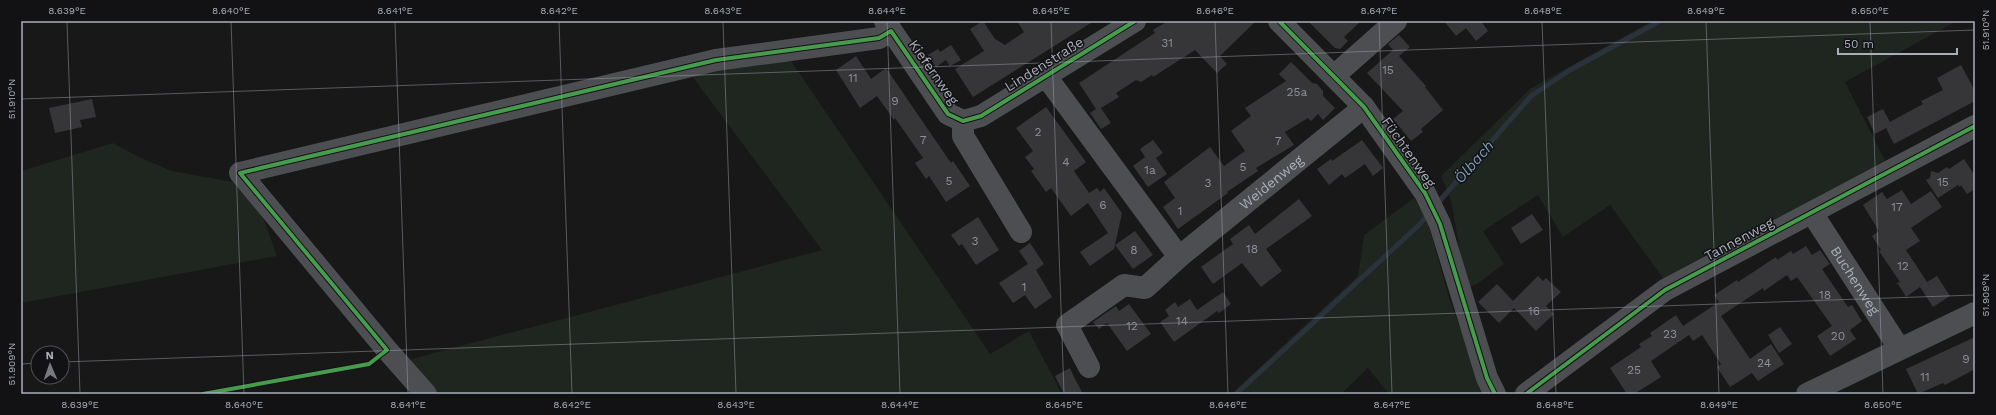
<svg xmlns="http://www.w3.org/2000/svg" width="1996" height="415" font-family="'Work Sans',sans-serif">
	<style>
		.green { fill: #1e261f }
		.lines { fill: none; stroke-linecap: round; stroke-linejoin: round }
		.stream { stroke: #2a333b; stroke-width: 5 }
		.building { fill: #363638 }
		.minor { stroke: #4c4e51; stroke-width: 22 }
		.cycleway-casing { stroke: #121214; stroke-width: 6 }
		.cycleway { stroke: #469c4c; stroke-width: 4 }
		.ticks { fill: none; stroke: #a9aeba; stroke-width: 1; stroke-opacity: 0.45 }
		.labels { text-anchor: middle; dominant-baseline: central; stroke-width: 3; stroke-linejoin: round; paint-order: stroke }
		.number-label { font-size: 12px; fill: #8c909a }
		.street-label { font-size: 14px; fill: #a9aeba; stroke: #121214 }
		.water-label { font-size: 15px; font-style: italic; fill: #7e9cb6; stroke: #121214 }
		.neatline { fill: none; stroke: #a9aeba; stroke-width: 1.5 }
		.ticks-label { font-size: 10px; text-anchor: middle; fill: #a9aeba }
	</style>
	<rect width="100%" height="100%" fill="#181818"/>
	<!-- green -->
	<path class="green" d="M1652 21H1957L1845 82 1894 178 1676 296 1610 205 1563 237 1538 195 1483 231 1504 264 1477 284 1469 287 1461 257 1451 200 1441 176 1531 88Z
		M789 58 990 354 1029 331 1062 394H434L404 361 822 250 689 72Z
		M113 143 141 158 172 171 233 182 256 198 277 256 21 303V171Z
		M1414 198 1428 222 1448 295 1484 394H1389L1368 368 1341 394H1231L1358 276 1364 235Z"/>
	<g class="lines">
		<!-- stream -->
		<path class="stream" d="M1437 204 1531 96 1570 70 1660 21
			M1236 394 1419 225 1429 213"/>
	</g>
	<!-- building -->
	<path class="building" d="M983 21 995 39 1005 45 1024 32 1017 21H1094L973 97 955 69 984 51 970 29Z
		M1168 21H1256L1220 56 1227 64 1217 73 1195 50 1153 77 1152 75 1141 82 1136 80 1116 93 1119 97 1101 108 1111 123 1101 129 1090 113 1096 109 1079 83 1155 33 1153 30Z
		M1308 21H1361L1344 37 1348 41 1340 49 1335 48Z
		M1444 21H1481L1488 31 1476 41 1466 28 1456 36Z
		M1399 35 1410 47 1399 56 1426 86 1425 87 1443 110 1421 129 1423 132 1411 141 1393 119 1403 111 1367 73 1393 50 1388 44Z
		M951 45 961 60 950 66 946 60 936 67 928 55 938 49 940 52Z
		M856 56 871 79 886 68 951 163 953 161 970 186 946 202 929 176 926 179 915 163 923 158 895 118 894 120 877 96 860 108 836 70Z
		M1291 62 1312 83 1317 84 1323 91V96L1335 108 1323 120 1318 114 1311 121 1308 118 1285 132 1294 145 1256 168 1258 171 1227 192 1228 193 1178 229 1163 207 1175 198 1164 182 1210 147 1224 166 1245 151 1231 131 1251 116 1245 108 1286 81 1279 74Z
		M1961 65 1975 91V101L1894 144 1886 128 1875 134 1867 117 1883 109 1890 122 1923 104 1921 101 1943 90 1937 78Z
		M92 99 96 117 80 120 82 127 55 133 49 108Z
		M1046 107 1086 162 1074 171 1089 193 1097 188 1100 192 1104 188 1122 213 1114 249 1090 266 1080 252 1108 233 1088 203 1071 216 1051 188 1046 192 1031 171 1034 169 1025 157 1033 151 1016 128Z
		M1153 140 1163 153 1156 158 1167 174 1148 187 1133 166 1145 157 1140 149Z
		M1362 140 1383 168 1373 176 1365 164 1345 178 1342 174 1329 185 1317 169 1331 159 1332 161Z
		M1964 159 1975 176V189L1967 194 1961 185 1960 187 1958 185 1938 198 1926 180 1930 178 1931 171 1938 173 1947 167 1949 169Z
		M1902 190 1911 204 1931 191 1942 207 1911 228 1920 241 1906 250 1927 282 1937 276 1950 296 1933 307 1920 287 1906 297 1902 290 1897 283 1900 282 1879 251 1881 250 1872 236 1879 231 1863 205 1882 192 1887 199Z
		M1299 199 1312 216 1266 249 1282 271 1261 287 1242 263 1213 284 1201 267 1233 244 1230 239 1249 225 1255 234Z
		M1532 214 1543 230 1521 244 1511 228Z
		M978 217 999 250 976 265 962 244 959 246 951 235Z
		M1135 231 1153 255 1133 269 1115 245Z
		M1030 243 1044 264 1036 270 1052 297 1035 309 1025 295 1013 303 999 283 1028 264 1019 251Z
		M1806 246 1812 255 1820 250 1830 264 1822 269 1848 307 1852 305 1862 321 1850 330 1856 339 1830 356 1817 336 1832 326 1797 277 1791 281 1787 275 1764 291 1763 288 1721 316 1750 359 1771 344 1784 364 1758 381 1752 373 1730 387 1717 367 1721 364 1702 335 1693 341 1689 335 1651 361 1661 377 1634 394H1627L1610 368 1641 347 1639 344 1652 336 1650 333 1676 315 1683 326 1719 302 1714 295 1737 280 1738 282 1776 257 1777 260 1791 251 1793 254Z
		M1538 276 1543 281 1546 278 1561 292 1546 306 1554 314 1536 331 1514 308 1499 323 1478 302 1497 284 1513 301Z
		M1223 292 1231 304 1219 313 1217 311 1174 342 1160 322 1169 316 1165 310 1175 302 1178 307 1190 299 1197 310Z
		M1129 304 1151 334 1127 351 1107 323 1099 329 1093 322 1116 306 1119 311Z
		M1780 327 1792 344 1779 353 1768 335Z
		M1975 337V369L1945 385 1943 383 1918 394 1906 369Z
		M1070 368 1074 377 1083 394H1064L1055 376Z"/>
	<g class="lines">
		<!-- minor -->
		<g class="minor">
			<path d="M885 21 948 114 963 121"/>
			<path d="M1279 21 1364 107 1425 193 1440 224 1487 378 1495 394"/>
			<path d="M1045 75 1179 257"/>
			<path d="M1335 75 1396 21"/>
			<path d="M963 121 981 116 1135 21"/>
			<path d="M963 121V136L1021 232"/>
			<path id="s1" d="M1812 213 1899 348"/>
			<path id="s2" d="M1089 367 1067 325 1124 285 1145 288 1179 257 1364 107"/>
			<path d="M426 394 387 350 240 173 716 60 879 38 891 31"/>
			<path d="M1526 394 1665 290 1975 126"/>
			<path d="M1807 394 1975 313"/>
		</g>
		<defs>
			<path id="cycleway" d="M1279 21 1364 107 1425 193 1440 224 1487 378 1495 394
				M203 394 369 364 387 350 240 173 716 60 879 38 891 31 948 114 963 121 981 116 1135 21
				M1526 394 1665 290 1975 126"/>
		</defs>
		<!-- cycleway casing -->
		<use href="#cycleway" class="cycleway-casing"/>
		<!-- cycleway -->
		<use href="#cycleway" class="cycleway"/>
	</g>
	<!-- ticks -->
	<path class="ticks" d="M67 21 80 394M231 21 244 394M395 21 408 394M559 21 572 394M723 21 736 394M887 21 900 394M1051 21 1064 394M1215 21 1228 394M1379 21 1392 394M1542 21 1556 394M1706 21 1719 394M1870 21 1883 394M21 99 1975 30M62 362 1975 295M21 364 38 363"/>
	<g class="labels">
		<!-- number labels -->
		<g class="number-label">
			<text x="1167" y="43">31</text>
			<text x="1388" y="70">15</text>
			<text x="853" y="78">11</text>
			<text x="1297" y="92">25a</text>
			<text x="895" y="101">9</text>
			<text x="1038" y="132">2</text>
			<text x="923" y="140">7</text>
			<text x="1278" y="141">7</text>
			<text x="1066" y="162">4</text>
			<text x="1243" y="167">5</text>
			<text x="1150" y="170">1a</text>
			<text x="949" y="181">5</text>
			<text x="1943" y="182">15</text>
			<text x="1208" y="183">3</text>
			<text x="1103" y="205">6</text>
			<text x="1897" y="207">17</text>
			<text x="1180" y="211">1</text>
			<text x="975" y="241">3</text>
			<text x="1252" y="249">18</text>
			<text x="1134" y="250">8</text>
			<text x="1903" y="266">12</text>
			<text x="1024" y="287">1</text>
			<text x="1825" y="295">18</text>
			<text x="1534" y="311">16</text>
			<text x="1182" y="321">14</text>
			<text x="1132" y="326">12</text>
			<text x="1670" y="334">23</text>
			<text x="1838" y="336">20</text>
			<text x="1966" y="359">9</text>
			<text x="1764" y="363">24</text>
			<text x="1634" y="370">25</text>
			<text x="1925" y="377">11</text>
		</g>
		<!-- street labels -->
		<g class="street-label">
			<text transform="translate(1044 64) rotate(-32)">Lindenstraße</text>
			<text transform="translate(934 72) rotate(55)">Kiefernweg</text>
			<text transform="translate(1409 152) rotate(55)">Füchtenweg</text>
			<text stroke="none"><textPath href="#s2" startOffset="303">Weidenweg</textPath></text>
			<text transform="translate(1739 239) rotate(-28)">Tannenweg</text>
			<text stroke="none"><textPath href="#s1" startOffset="80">Buchenweg</textPath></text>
		</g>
		<!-- water labels -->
		<g class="water-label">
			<text transform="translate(1474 162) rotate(-49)">Ölbach</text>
		</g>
	</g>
	<!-- border -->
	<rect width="1996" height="415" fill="none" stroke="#121214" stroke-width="44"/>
	<!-- north arrow -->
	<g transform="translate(50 365) rotate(358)"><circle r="19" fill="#121214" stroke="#4e5056"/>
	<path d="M0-3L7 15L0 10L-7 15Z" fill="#767a81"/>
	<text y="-6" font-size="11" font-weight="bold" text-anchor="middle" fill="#a9aeba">N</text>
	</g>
	<!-- scale -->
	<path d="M1838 48v6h119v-6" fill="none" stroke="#a9aeba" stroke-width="2"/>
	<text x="1844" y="48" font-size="12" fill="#a9aeba" stroke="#121214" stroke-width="3" paint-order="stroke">50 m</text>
	<rect x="22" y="22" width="1952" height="371" class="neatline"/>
	<g class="ticks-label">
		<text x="67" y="14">8.639°E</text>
		<text x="231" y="14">8.640°E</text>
		<text x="395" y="14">8.641°E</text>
		<text x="559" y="14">8.642°E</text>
		<text x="723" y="14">8.643°E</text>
		<text x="887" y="14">8.644°E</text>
		<text x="1051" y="14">8.645°E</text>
		<text x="1215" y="14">8.646°E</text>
		<text x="1379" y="14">8.647°E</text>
		<text x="1543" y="14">8.648°E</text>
		<text x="1706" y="14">8.649°E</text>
		<text x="1870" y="14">8.650°E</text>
		<text transform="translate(1985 30) rotate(-90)" y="4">51.910°N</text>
		<text transform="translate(11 99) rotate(-90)" y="4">51.910°N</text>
		<text transform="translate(1985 295) rotate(-90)" y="4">51.909°N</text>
		<text transform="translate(11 364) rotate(-90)" y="4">51.909°N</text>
		<text x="80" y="408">8.639°E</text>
		<text x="244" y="408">8.640°E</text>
		<text x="408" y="408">8.641°E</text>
		<text x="572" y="408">8.642°E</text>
		<text x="736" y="408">8.643°E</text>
		<text x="900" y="408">8.644°E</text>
		<text x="1064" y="408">8.645°E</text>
		<text x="1228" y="408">8.646°E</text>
		<text x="1392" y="408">8.647°E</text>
		<text x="1555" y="408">8.648°E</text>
		<text x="1719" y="408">8.649°E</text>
		<text x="1883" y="408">8.650°E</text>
	</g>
</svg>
